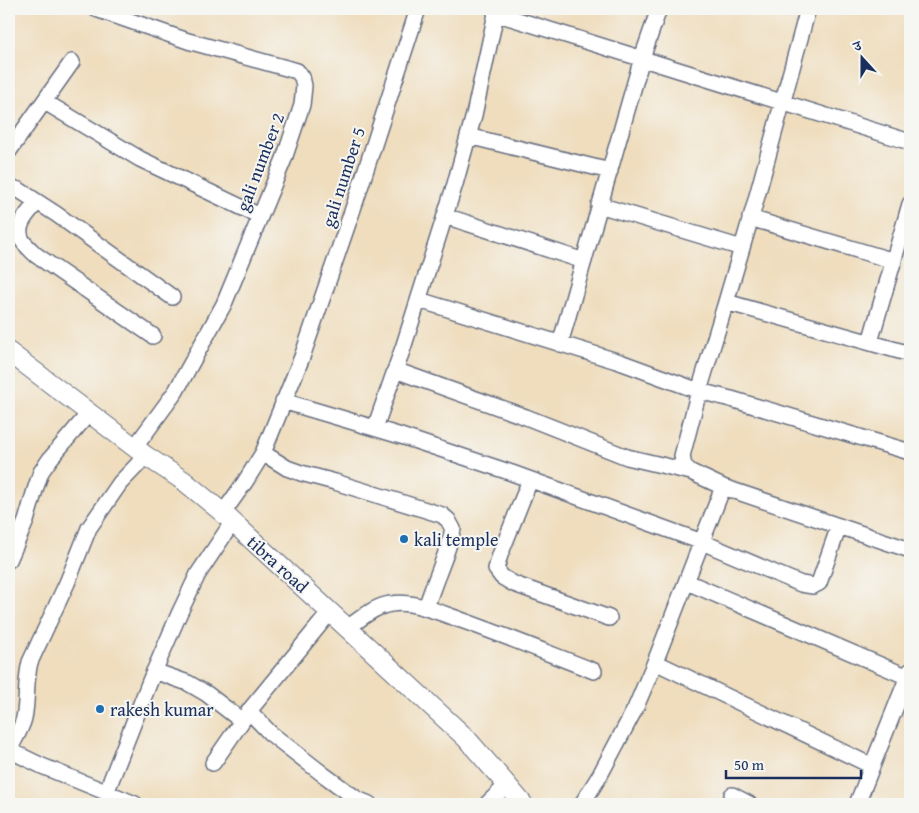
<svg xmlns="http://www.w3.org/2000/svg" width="919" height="813" font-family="'Gentium Book Plus','Noto Serif Devanagari',serif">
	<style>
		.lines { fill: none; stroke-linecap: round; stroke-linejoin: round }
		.minor-casing { stroke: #656c7f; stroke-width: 18 }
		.tertiary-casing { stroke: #656c7f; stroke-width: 21 }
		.minor { stroke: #fff; stroke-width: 15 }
		.tertiary { stroke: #fff; stroke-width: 19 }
		.poi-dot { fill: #1f6fb2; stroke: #f6f6f2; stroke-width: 2 }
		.labels { text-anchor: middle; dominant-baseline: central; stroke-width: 4; stroke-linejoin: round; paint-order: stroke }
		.street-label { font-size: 18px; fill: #1b2f5e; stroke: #f6f6f2 }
		.poi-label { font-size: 18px; fill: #1b2f5e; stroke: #f6f6f2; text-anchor: start }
	</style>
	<rect width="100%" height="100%" fill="#f6f6f2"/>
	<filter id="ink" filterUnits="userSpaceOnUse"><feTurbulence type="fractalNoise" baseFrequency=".02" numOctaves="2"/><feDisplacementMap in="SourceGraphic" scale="10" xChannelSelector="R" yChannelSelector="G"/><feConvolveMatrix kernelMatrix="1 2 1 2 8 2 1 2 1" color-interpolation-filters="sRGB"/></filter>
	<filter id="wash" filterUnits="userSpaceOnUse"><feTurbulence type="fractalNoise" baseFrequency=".0096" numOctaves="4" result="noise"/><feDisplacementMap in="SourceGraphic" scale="20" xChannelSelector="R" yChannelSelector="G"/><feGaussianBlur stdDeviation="1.12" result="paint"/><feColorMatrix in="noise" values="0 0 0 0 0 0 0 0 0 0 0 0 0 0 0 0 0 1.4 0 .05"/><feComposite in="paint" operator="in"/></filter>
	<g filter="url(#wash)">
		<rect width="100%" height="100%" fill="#efddbd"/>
	</g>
	<g filter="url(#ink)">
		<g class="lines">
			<defs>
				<path id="minor" d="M96 9 188 41 297 71 302 77 304 86 302 105 284 159 224 304 176 391 135 447
					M808 9 754 207 726 302 699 391 682 456 684 466 691 472 723 487 910 550
					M495 13 910 142
					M45 102 140 159 260 216
					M468 136 610 171
					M9 151 72 62
					M9 187 19 190 56 214 172 297
					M37 202C29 213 14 225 22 240 25 245 31 250 36 255L153 336
					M599 205 742 248
					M445 216 584 261
					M750 218 894 261
					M419 300 620 362 699 391 731 399 910 452
					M726 302 910 354
					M870 342 910 204
					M560 344 642 58 659 9
					M395 370 526 417 627 457 691 472
					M283 401 401 436 512 473 702 542 801 584 813 586 819 583 839 526
					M375 428 404 345 455 184 474 115 497 9
					M263 453 287 468 301 473 335 482 442 515 448 520 453 529C447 556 434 581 426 608
					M530 480 500 555 496 569 502 577 514 584 609 618
					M223 513 245 482 263 453 302 357 356 200 418 9
					M9 560 26 521 35 490 41 472 50 459 90 412
					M687 582 908 677
					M347 628C361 619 374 606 391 604 413 600 440 613 461 620 506 636 550 654 594 671
					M655 662 872 766
					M154 671 188 683 207 694 242 721
					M249 711 270 733 324 775 357 799 369 804
					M9 750C14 740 22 728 24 718 28 699 25 681 30 662L67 583 89 528 120 483 146 456
					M9 750 42 766 135 804
					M213 763 249 711 330 612
					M106 793 150 681 179 614 198 574 232 523
					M732 795 749 804
					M487 804 507 785
					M582 804 600 775 635 709 655 662 723 487
					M857 804 910 671"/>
				<path id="tertiary" d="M9 352 146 456 184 481 223 513 466 738 507 785 523 804"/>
			</defs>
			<!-- minor casing -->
			<use href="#minor" class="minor-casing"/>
			<!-- tertiary casing -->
			<use href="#tertiary" class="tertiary-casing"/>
			<!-- minor -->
			<use href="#minor" class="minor"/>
			<!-- tertiary -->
			<use href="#tertiary" class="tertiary"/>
		</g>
	</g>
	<!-- markers -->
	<g class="poi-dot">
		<circle cx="404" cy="539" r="5"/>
		<circle cx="100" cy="709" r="5"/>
	</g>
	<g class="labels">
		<!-- street labels -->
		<g class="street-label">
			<text transform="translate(260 162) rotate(-69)">gali number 2</text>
			<text transform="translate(343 177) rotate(-72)">gali number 5</text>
			<text transform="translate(278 564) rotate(42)">tibra road</text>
		</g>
		<!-- poi labels -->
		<g class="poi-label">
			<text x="414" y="539">kali temple</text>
			<text x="110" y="709">rakesh kumar</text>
		</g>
	</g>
	<!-- margin -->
	<rect width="919" height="813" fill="none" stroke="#f6f6f2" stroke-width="30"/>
	<!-- north arrow -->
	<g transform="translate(862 58) rotate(339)" stroke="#f6f6f2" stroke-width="4" paint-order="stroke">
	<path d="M0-4L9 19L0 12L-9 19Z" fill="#1b2f5e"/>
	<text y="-8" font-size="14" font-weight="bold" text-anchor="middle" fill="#1b2f5e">उ</text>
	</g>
	<!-- scale -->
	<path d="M726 770v8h135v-8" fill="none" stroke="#1b2f5e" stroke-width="2.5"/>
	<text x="734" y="770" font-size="15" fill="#1b2f5e" stroke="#f6f6f2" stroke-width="4" paint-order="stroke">50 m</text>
</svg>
